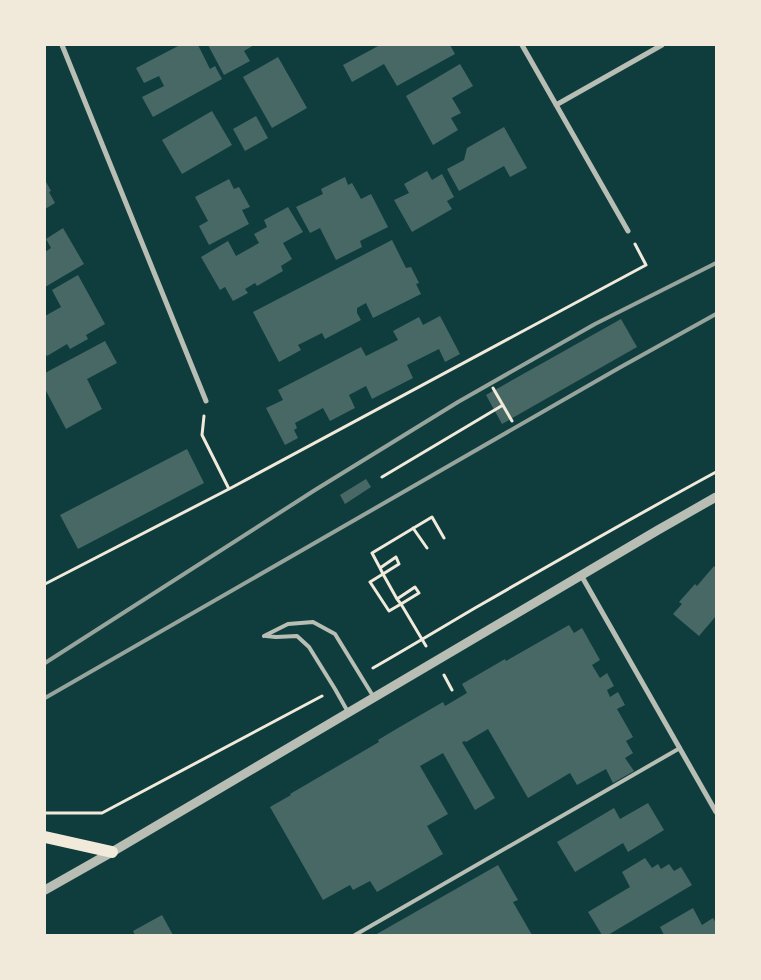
<svg xmlns="http://www.w3.org/2000/svg" width="761" height="980" font-family="'Roboto Serif',serif">
	<style>
		.building { fill: #486865 }
		.lines { fill: none; stroke-linecap: round; stroke-linejoin: round }
		.path { stroke: #f1e9da; stroke-width: 3 }
		.service { stroke: #b8beb3; stroke-width: 4 }
		.minor { stroke: #b8beb3; stroke-width: 5 }
		.tertiary { stroke: #b8beb3; stroke-width: 9 }
		.primary { stroke: #f1e9da; stroke-width: 12 }
		.rail { stroke: #97a49c; stroke-width: 4 }
	</style>
	<rect width="100%" height="100%" fill="#0f3d3e"/>
	<!-- building -->
	<path class="building" d="M180 45H198L210 69 215 66 222 79 153 117 142 97 164 86 159 76 144 83 136 68Z
		M208 45H254L244 51 250 61 224 75Z
		M380 45H450L455 54 397 86 384 64 352 82 343 65Z
		M278 57 307 108 272 128 243 77Z
		M460 64 473 86 452 98 461 113 451 118 458 130 433 145 406 96Z
		M212 111 232 145 182 174 162 140Z
		M256 116 268 138 245 151 233 129Z
		M504 127 527 168 510 177 504 166 459 191 447 169 464 160 467 148Z
		M427 171 432 180 442 174 454 197 447 201 452 209 412 232 394 200 409 193 404 184Z
		M345 177 348 185 352 183 361 199 371 194 388 227 360 241 362 247 336 260 320 228 310 233 296 207 323 194 321 189Z
		M229 179 234 189 239 187 250 207 242 210 249 224 209 245 199 226 208 221 195 197Z
		M45 180 51 191 49 192 55 203 45 209Z
		M288 207 303 232 283 243 292 259 281 266 283 271 257 286 255 283 245 289 248 293 233 301 225 287 220 290 201 257 228 241 236 256 259 243 254 234 267 227 264 220Z
		M63 228 84 264 45 287V252L51 248 46 239Z
		M392 240 406 268 411 267 419 283 416 284 421 294 373 318 366 303 357 308V313L361 320 325 339 322 333 298 345 301 350 279 362 253 312Z
		M78 275 105 324 86 335 88 339 70 349 67 344 47 356 45 353V316L61 307 52 290Z
		M440 316 460 354 445 362 439 349 407 365 413 378 372 399 366 386 349 395 355 408 330 421 323 408 295 423 297 428 294 430 298 438 285 445 266 408 283 400 278 390 361 347 366 356 398 340 393 331 419 317 423 325Z
		M621 319 637 347 502 424 486 395Z
		M105 341 117 363 87 379 102 409 66 429 45 389V373Z
		M187 449 204 483 78 549 60 515Z
		M366 479 371 487 345 504 340 495Z
		M714 566 716 568V616L699 636 673 614 682 604 679 602 695 584 697 586Z
		M569 625 574 633 582 628 600 660 592 665 600 678 607 673 614 686 607 690 610 697 618 692 625 705 617 709 633 737 626 741 633 753 625 758 634 771 613 783 606 769 577 785 570 773 528 798 488 729 466 742 465 741 462 742 495 798 475 810 443 753 420 766 448 814 427 826 443 854 377 892 370 881 353 890 350 885 323 900 270 807 291 795 290 794 379 742 378 740 398 728 443 702 445 706 467 693 462 684 505 659 506 661Z
		M648 803 664 830 628 852 623 843 575 872 557 842 614 808 620 819Z
		M645 858 652 868 658 864 661 869 669 864 674 871 681 867 692 885 608 935H602L588 912 630 887 622 872Z
		M498 865 518 900 513 902 532 935H375Z
		M693 908 702 925 713 918 716 923V935H664L660 927Z
		M162 915 173 935H135L133 931Z"/>
	<g class="lines">
		<!-- path -->
		<path class="path" d="M493 388 512 421
			M204 416 202 435 229 489
			M382 477 503 405
			M413 528 427 548
			M380 568 383 574 370 582 389 611 401 604 397 599
			M45 584 229 489 646 265 635 244
			M426 646 401 604 419 593 415 587 397 599 383 574 399 564 396 557 380 568 372 553 432 517 444 538
			M373 668C408 648 441 628 475 608 555 562 635 516 716 472
			M444 675 452 690
			M45 813H102L322 696"/>
		<!-- service -->
		<path class="service" d="M264 636 288 624 313 622 335 634 373 696
			M266 636 276 637 297 636 309 647 335 689 348 712
			M355 935 680 748"/>
		<!-- minor -->
		<path class="minor" d="M62 45 206 401
			M522 45 628 231
			M556 105 662 45
			M581 575 716 812"/>
		<!-- tertiary -->
		<path class="tertiary" d="M45 890 112 852 658 530 716 497"/>
		<!-- primary -->
		<path class="primary" d="M45 837 112 852"/>
		<!-- rail -->
		<path class="rail" d="M45 663 315 490 458 402 595 324 716 263
			M45 698 619 368 716 314"/>
	</g>
	<!-- border -->
	<rect width="761" height="980" fill="none" stroke="#f1e9da" stroke-width="92"/>
</svg>
